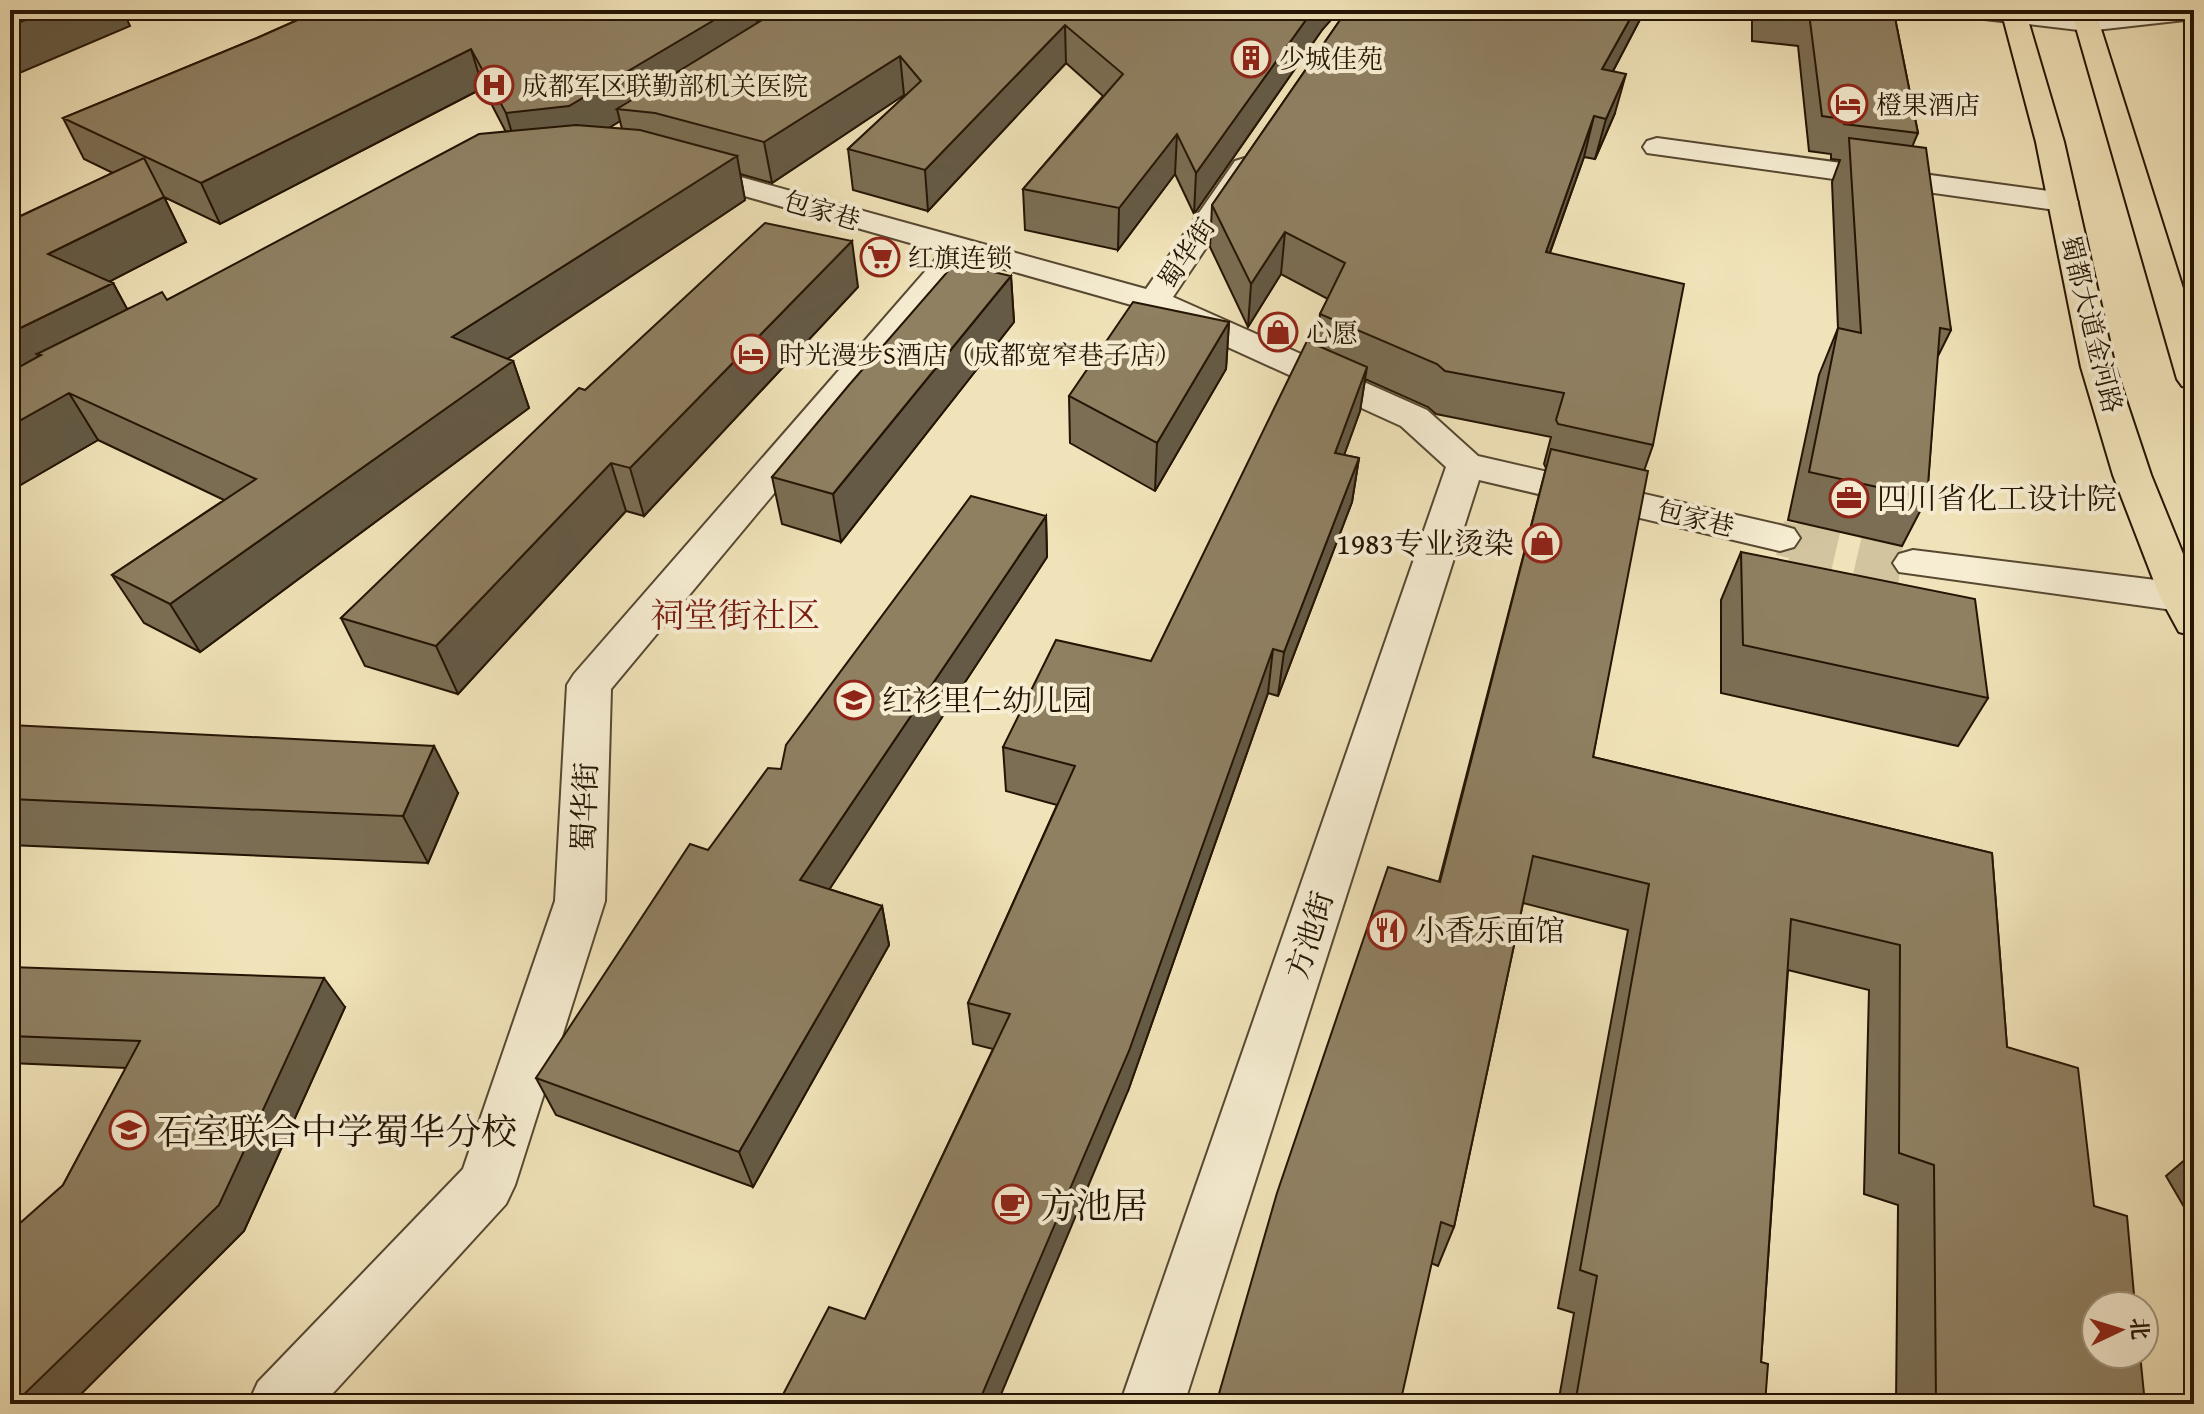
<svg xmlns="http://www.w3.org/2000/svg" width="2204" height="1414" font-family="'Gentium Book Plus','Noto Serif SC',serif">
	<style>
		.lines { fill: none; stroke-linecap: round; stroke-linejoin: round }
		.minor-tunnel-far1 { stroke: #d2c49e; stroke-width: 35; stroke-dasharray: 35 18; stroke-linecap: butt }
		.minor-tunnel { stroke: #d2c49e; stroke-width: 44; stroke-dasharray: 44 22; stroke-linecap: butt }
		.minor-casing { stroke: #574831; stroke-width: 4 }
		.major-casing { stroke: #241404; stroke-width: 4 }
		.minor { fill: #f6edd2; fill-rule: evenodd }
		.major { fill: #f1e3b9; fill-rule: evenodd }
		.wall { fill: #7b6e54; stroke: #241404; stroke-width: 2; fill-rule: evenodd }
		.shaded-wall { fill: #645a45; stroke: #241404; stroke-width: 2 }
		.building { fill: #8f8062; stroke: #241404; stroke-width: 2 }
		.labels { text-anchor: middle; dominant-baseline: central; stroke-width: 8; stroke-linejoin: round; paint-order: stroke }
		.far-poi-label { font-size: 26px; fill: #241404; stroke: #f6edd2; text-anchor: start }
		.far-street-label { font-size: 26px; fill: #241404; stroke: #f6edd2 }
		.poi-label { font-size: 30px; fill: #241404; stroke: #f6edd2; text-anchor: start }
		.street-label { font-size: 30px; fill: #241404; stroke: #f6edd2 }
		.quarter-label { font-size: 34px; fill: #7a1f14; stroke: #f6edd2 }
		.near-poi-label { font-size: 36px; fill: #241404; stroke: #f6edd2; text-anchor: start }
	</style>
	<rect width="100%" height="100%" fill="#f1e3b9"/>
	<filter id="stains"><feTurbulence type="fractalNoise" baseFrequency=".0025" numOctaves="4"/><feColorMatrix values="0 0 0 0 .2 0 0 0 0 .09 0 0 0 0 .02 0 0 0 .5 -.17"/></filter>
	<radialGradient id="worn" r=".72"><stop offset=".6" stop-color="#630" stop-opacity="0"/><stop offset="1" stop-color="#630" stop-opacity=".3"/></radialGradient>
	<g class="lines">
		<!-- minor-tunnel-far1 -->
		<path class="minor-tunnel-far1" d="M1780 538 1802 543"/>
		<!-- minor-tunnel -->
		<path class="minor-tunnel" d="M1793 541 1862 557 1913 563"/>
		<defs>
			<path id="minor" d="M1955 10H2036L2087 15 2140 10H2194V19L2087 31 1967 17 1958 15Z
				M1657 138 2063 193 2074 196 2078 202 2074 208 2063 211 1647 153 1643 147 1647 141Z
				M1245 158 1255 161 1260 167 1173 297 1427 410 1478 456 1780 525 1794 529 1800 538 1794 547 1780 551 1479 480 1184 1404H1120L1446 467 1401 426 1142 308 969 259 611 689 605 901 515 1185 506 1204 323 1404H248L258 1382 463 1169 555 901 567 685 574 674 942 252 677 177 672 171 677 165 687 162 697 165 1146 289 1235 161Z
				M1913 550 2180 583 2194 587V607L2180 611 1899 572 1893 563 1899 554Z"/>
			<path id="major" d="M2001 10H2025L2064 142 2115 367 2151 475 2194 581V636L2179 632 2160 597 2113 475 2081 367 2036 142Z
				M2071 10H2095L2194 323V389L2182 386 2177 379Z"/>
		</defs>
		<!-- minor casing -->
		<use href="#minor" class="minor-casing"/>
		<!-- major casing -->
		<use href="#major" class="major-casing"/>
		<!-- minor -->
		<use href="#minor" class="minor"/>
		<!-- major -->
		<use href="#major" class="major"/>
	</g>
	<!-- wall -->
	<path class="wall" d="M320 10H770L758 19 757 24 772 14 1322 30 1194 214 1175 174 1118 250 1025 230 1023 189 1103 96 1066 63 928 211 853 190 848 149 905 96 904 95 772 183 740 174 745 200 507 359 513 361 529 408 200 652 144 623 112 575 224 500 98 440 10 491V221L113 173 84 159 63 118 257 38ZM483 88 506 132 167 300 127 309 113 283 110 281 186 242 164 197 220 224ZM620 121 622 129 609 128Z
		M1347 10H1645L1613 71 1615 113 1595 159 1584 157 1550 253 1653 445 1644 471 1593 757 1992 853 2007 1047 2094 1206 2145 1404H1896L1898 1205 1864 1194 1869 990 1788 970 1761 1362 1765 1404H1558L1574 1313 1558 1308 1628 930 1523 903 1454 1227 1438 1266 1431 1263 1439 881 1546 468 1544 464 1551 437 1436 414 1428 407 1365 379 1360 411 1344 455 1359 458 1352 502 1278 696 1268 693 1128 1091 865 1319 993 1049 973 1044 968 1003 1057 805 1006 791 1003 747 1151 661 1317 345 1320 314 1328 299 1281 274 1248 327 1210 247 1212 205Z
		M1752 10H1895L1896 23 1918 133 1912 147 1951 330 1937 358 1927 498 1902 546 1788 520 1819 375 1838 328 1832 182 1840 160 1831 159V154L1809 151 1798 46 1752 41Z
		M1011 276 1014 322 841 542 782 524 772 477Z
		M858 287 644 516 626 511 458 694 365 666 341 618 585 390Z
		M1229 322 1226 369 1155 491 1070 443 1069 396Z
		M1046 516 1047 557 829 889 882 906 889 945 753 1187 556 1115 536 1078 708 850 781 769Z
		M1741 552 1988 698 1958 746 1721 693V600Z
		M10 725 458 793 428 863 10 845Z
		M10 967 345 1007 244 1231 71 1404H10L63 1185 126 1068 10 1063Z
		M2194 1152V1224L2166 1176Z"/>
	<!-- shaded-wall -->
	<path class="shaded-wall" d="M50 10H123L130 26 10 77V26Z
		M731 10H770L758 19 752 39 617 109 620 121 580 146 518 153 506 113Z
		M1313 10H1340L1322 30 1194 214 1196 173Z
		M1635 10H1645L1593 109 1602 69Z
		M1065 25 1066 63 928 211 925 170Z
		M471 49 483 88 220 224 201 183Z
		M900 56 904 95 772 183 764 142Z
		M1626 74 1615 113 1595 159 1606 119Z
		M1594 116 1584 157 1535 294 1546 252Z
		M1177 134 1175 174 1118 250 1119 208Z
		M737 156 745 200 470 384 452 337Z
		M164 197 186 242 74 300 48 254Z
		M1285 232 1281 274 1248 327 1251 284Z
		M852 241 858 287 644 516 630 468Z
		M1011 276 1014 322 841 542 833 494Z
		M113 283 138 329 41 355 37 354 50 374 30 385 10 353V333Z
		M1229 322 1226 369 1155 491 1157 443Z
		M513 361 529 408 200 652 170 604Z
		M1367 367 1360 411 1329 497 1335 453Z
		M69 393 98 440 10 491V426Z
		M1359 458 1352 502 1278 696 1284 652Z
		M611 463 626 511 458 694 436 646Z
		M1046 516 1047 557 810 919 800 880Z
		M1273 649 1268 693 1128 1091 997 1404H978Z
		M434 746 458 793 428 863 403 816Z
		M882 906 889 945 753 1187 739 1152Z
		M324 978 345 1007 244 1231 71 1404H14Z"/>
	<!-- building -->
	<path class="building" d="M10 10H50L10 26Z
		M320 10H731L569 106 506 113 471 49 201 183 63 118 257 38Z
		M773 10H1313L1196 173 1177 134 1119 208 1023 189 1123 74 1065 25 925 170 848 149 921 81 900 56 764 142 655 113 617 109 772 14Z
		M1347 10H1635L1602 69 1626 74 1606 119 1594 116 1546 252 1684 284 1653 445 1558 424 1556 420 1564 393 1445 371 1437 364 1320 314 1345 263 1285 232 1251 284 1212 205Z
		M1783 10H1895L1896 23 1918 133 1844 124V119L1822 116 1809 13Z
		M576 125 640 130 737 156 452 337 513 361 170 604 112 575 256 479 69 393 10 426V372L41 355 37 354 162 292 167 300 479 134Z
		M1849 138 1926 148 1951 330 1940 328 1927 498 1809 472 1838 328 1861 333Z
		M144 158 164 197 48 254 113 283 10 333V221Z
		M765 223 852 241 630 468 611 463 436 646 341 618 579 388 585 390Z
		M955 263 1011 276 833 494 772 477 849 385Z
		M1133 302 1229 322 1157 443 1069 396Z
		M1307 341 1367 367 1335 453 1359 458 1284 652 1273 649 1129 1051 978 1404H778L829 1307 865 1319 1010 1014 968 1003 1075 766 1003 747 1056 640 1151 661Z
		M1551 449 1648 471 1593 757 1992 853 2007 1047 2078 1068 2094 1206 2127 1216 2135 1306H2096V1354H2140L2145 1404H1936L1934 1165 1899 1153 1900 945 1791 919 1761 1362 1768 1364 1765 1404H1575L1597 1276 1580 1270 1649 884 1533 856 1454 1227 1441 1222 1400 1404H1216L1277 1193 1388 867 1440 882Z
		M971 496 1046 516 800 880 882 906 739 1152 536 1078 690 844 708 850 768 768 781 769 786 745Z
		M1741 552 1975 599 1988 698 1743 645Z
		M10 725 434 746 403 816 10 799Z
		M10 967 324 978 219 1205 14 1404H10V1232L63 1185 140 1041 10 1036Z"/>
	<!-- icons -->
	<defs>
		<symbol id="building-ring" viewBox="-11 -11 22 22"><circle r="9.5" fill="#f6edd2" stroke="#8f2418" stroke-width="1.5"/><path d="M-4-6H4V6H1V3H-1V6H-4ZM-2.5-4.3h1.7v1.8h-1.7ZM.8-4.3h1.7v1.8H.8ZM-2.5-1h1.7V.8h-1.7ZM.8-1h1.7V.8H.8Z" fill="#8f2418"/></symbol>
		<symbol id="hospital-ring" viewBox="-11 -11 22 22"><circle r="9.5" fill="#f6edd2" stroke="#8f2418" stroke-width="1.5"/><path d="M-5-5h3v3.5h4V-5h3V5h-3V1.5h-4V5h-3Z" fill="#8f2418"/></symbol>
		<symbol id="hotel-ring" viewBox="-11 -11 22 22"><circle r="9.5" fill="#f6edd2" stroke="#8f2418" stroke-width="1.5"/><path d="M-6-4.5h1.5V1H6V5H4.5V3h-9V5H-6ZM-4 0a1.8 1.8 0 1 1 3.6 0ZM.5 0V-2.5h3Q6-2.5 6 0Z" fill="#8f2418"/></symbol>
		<symbol id="supermarket-ring" viewBox="-11 -11 22 22"><circle r="9.5" fill="#f6edd2" stroke="#8f2418" stroke-width="1.5"/><path d="M-6-5.5h2.5l.6 2H6L4.5 2H-2.5L-4.4-4H-6ZM-1.5 3.2a1.3 1.3 0 1 0 .1 0ZM3 3.2a1.3 1.3 0 1 0 .1 0Z" fill="#8f2418"/></symbol>
		<symbol id="shop-ring" viewBox="-11 -11 22 22"><circle r="9.5" fill="#f6edd2" stroke="#8f2418" stroke-width="1.5"/><path d="M-5-2.5h2.3a2.7 3.5 0 0 1 5.4 0H5L5.5 6h-11ZM-1.5-2.5h3a1.5 2.3 0 0 0-3 0Z" fill="#8f2418"/></symbol>
		<symbol id="office-ring" viewBox="-11 -11 22 22"><circle r="9.5" fill="#f6edd2" stroke="#8f2418" stroke-width="1.5"/><path d="M-6-3h4V-5.5h4V-3h4V5H-6ZM-1-4.5V-3h2v-1.5ZM-6 0V1H6V0Z" fill="#8f2418"/></symbol>
		<symbol id="school-ring" viewBox="-11 -11 22 22"><circle r="9.5" fill="#f6edd2" stroke="#8f2418" stroke-width="1.5"/><path d="M0-5L7-2L0 1L-7-2ZM-4 1L0 2.5L4 1V4Q0 6-4 4Z" fill="#8f2418"/></symbol>
		<symbol id="restaurant-ring" viewBox="-11 -11 22 22"><circle r="9.5" fill="#f6edd2" stroke="#8f2418" stroke-width="1.5"/><path d="M-5-6h1v4h1v-4h1v4h1v-4h1v5L-1.5 .5V6h-2V.5L-5-1ZM5-6V6H3V1.5H1.5Q1.5-4 5-6Z" fill="#8f2418"/></symbol>
		<symbol id="cafe-ring" viewBox="-11 -11 22 22"><circle r="9.5" fill="#f6edd2" stroke="#8f2418" stroke-width="1.5"/><path d="M-5.5-4.5H6V0H3Q3 3.5 0 3.5H-2.5Q-5.5 3.5-5.5 0ZM3-3.2v2h1.7v-2ZM-6 4.5H4V6H-6Z" fill="#8f2418"/></symbol>
	</defs>
	<g fill-rule="evenodd">
		<use href="#building-ring" x="1229" y="36" width="44" height="44"/>
		<use href="#hospital-ring" x="472" y="63" width="44" height="44"/>
		<use href="#hotel-ring" x="1826" y="82" width="44" height="44"/>
		<use href="#supermarket-ring" x="858" y="235" width="44" height="44"/>
		<use href="#shop-ring" x="1256" y="310" width="44" height="44"/>
		<use href="#hotel-ring" x="729" y="332" width="44" height="44"/>
		<use href="#office-ring" x="1827" y="476" width="44" height="44"/>
		<use href="#shop-ring" x="1520" y="521" width="44" height="44"/>
		<use href="#school-ring" x="832" y="678" width="44" height="44"/>
		<use href="#restaurant-ring" x="1365" y="908" width="44" height="44"/>
		<use href="#school-ring" x="107" y="1108" width="44" height="44"/>
		<use href="#cafe-ring" x="990" y="1182" width="44" height="44"/>
	</g>
	<g class="labels">
		<!-- far-poi labels -->
		<g class="far-poi-label">
			<text x="1279" y="58">少城佳苑</text>
			<text x="522" y="85">成都军区联勤部机关医院</text>
			<text x="1876" y="104">橙果酒店</text>
			<text x="908" y="257">红旗连锁</text>
			<text x="1306" y="332">心愿</text>
			<text x="779" y="354">时光漫步S酒店（成都宽窄巷子店）</text>
		</g>
		<!-- far-street labels -->
		<g class="far-street-label">
			<text transform="translate(822 210) rotate(16)">包家巷</text>
			<text transform="translate(1186 253) rotate(-56)">蜀华街</text>
			<text transform="translate(2092 324) rotate(76)">蜀都大道金河路</text>
			<text transform="translate(1696 518) rotate(13)">包家巷</text>
		</g>
		<!-- poi labels -->
		<g class="poi-label">
			<text x="1877" y="498">四川省化工设计院</text>
			<text x="1514" y="543" text-anchor="end">1983专业烫染</text>
			<text x="882" y="700">红衫里仁幼儿园</text>
			<text x="1415" y="930">小香乐面馆</text>
		</g>
		<!-- street labels -->
		<g class="street-label">
			<text transform="translate(584 807) rotate(-88)">蜀华街</text>
			<text transform="translate(1309 935) rotate(-72)">方池街</text>
		</g>
		<!-- quarter labels -->
		<g class="quarter-label">
			<text x="735" y="614">祠堂街社区</text>
		</g>
		<!-- near-poi labels -->
		<g class="near-poi-label">
			<text x="157" y="1130">石室联合中学蜀华分校</text>
			<text x="1040" y="1204">方池居</text>
		</g>
	</g>
	<!-- margin -->
	<rect width="2204" height="1414" fill="none" stroke="#f1e3b9" stroke-width="40"/>
	<rect x="12" y="12" width="2180" height="1390" fill="none" stroke="#241404" stroke-width="4"/>
	<rect x="20" y="20" width="2164" height="1374" fill="none" stroke="#241404" stroke-width="2"/>
	<!-- north arrow -->
	<g transform="translate(2120 1330) rotate(86)"><circle r="38" fill="#f6edd2" stroke="#a29680" stroke-width="2"/>
	<path d="M0-6L14 30L0 20L-14 30Z" fill="#8f2418"/>
	<text y="-12" font-size="22" font-weight="bold" text-anchor="middle" fill="#241404">北</text>
	</g>
	<rect width="100%" height="100%" filter="url(#stains)"/>
	<rect width="100%" height="100%" fill="url(#worn)"/>
</svg>
